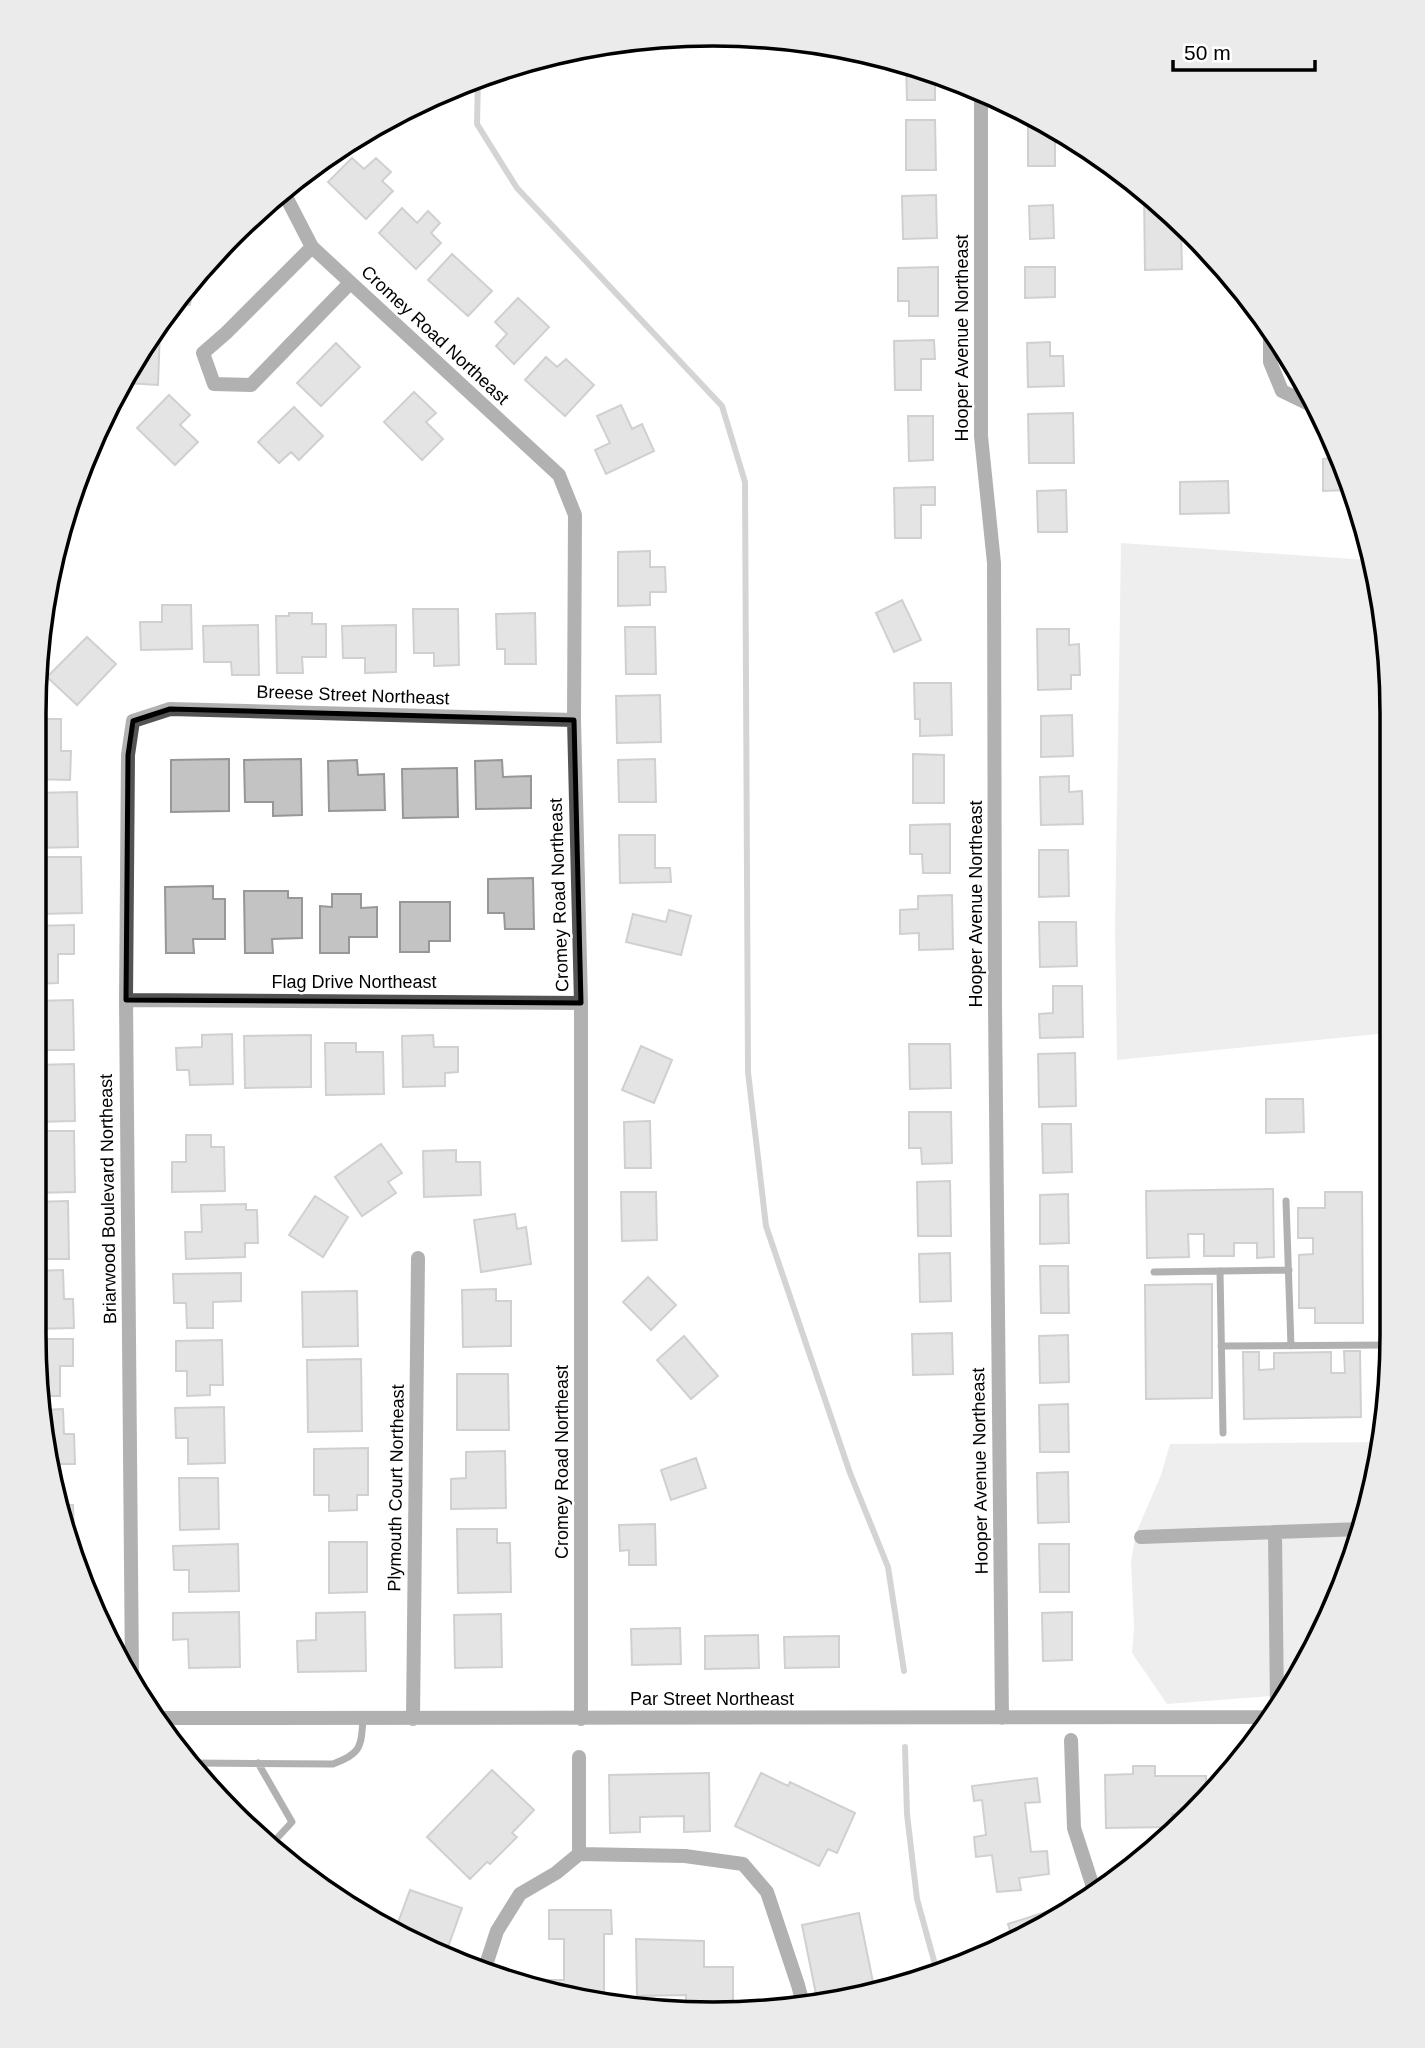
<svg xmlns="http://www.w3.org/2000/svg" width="1425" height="2048" font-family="Helvetica,sans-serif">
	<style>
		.green { fill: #dadada }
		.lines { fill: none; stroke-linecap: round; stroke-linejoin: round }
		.stream { stroke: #a1a1a1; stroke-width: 6 }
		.building { fill: #c3c3c3; stroke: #979797; stroke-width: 2 }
		.service { stroke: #535353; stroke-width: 7 }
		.minor { stroke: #535353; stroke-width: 14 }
		.marked { fill: none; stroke: #000; stroke-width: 5; stroke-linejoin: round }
		.labels { text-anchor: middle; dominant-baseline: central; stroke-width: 5; stroke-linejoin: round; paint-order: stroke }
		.street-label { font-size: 18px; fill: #000; stroke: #fff }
		.rim { fill: none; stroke: #000; stroke-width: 3.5 }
	</style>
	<rect width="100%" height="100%" fill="#fff"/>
	<!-- green -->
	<path class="green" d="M1121 543 1367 560 1386 623 1388 1033 1117 1060 1115 929Z
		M1380 1442 1369 1511 1322 1636 1285 1695 1167 1704 1132 1653 1134 1628 1131 1561 1136 1533 1161 1475 1170 1444Z"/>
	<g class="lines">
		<!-- stream -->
		<path class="stream" d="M478 77 477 124 517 188 722 406 745 482 748 1072 766 1226 850 1473 888 1567 904 1671
			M905 1747 907 1814 917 1899 936 1968"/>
	</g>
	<!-- building -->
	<path class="building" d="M906 63 935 74V100H907Z
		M906 120H935L936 170H906Z
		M1044 122 1055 129V166H1028V123Z
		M352 158 364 169 376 158 391 172 382 181 393 191 366 219 328 182Z
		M1144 190 1181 225 1182 269 1145 270Z
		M936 195 937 238 903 239 902 196Z
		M1053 205 1054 238 1030 239 1029 206Z
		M402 208 417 223 428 211 440 223 431 233 441 243 416 269 379 233Z
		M452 254 492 291 468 316 428 280Z
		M938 267V316H909V301H898V268Z
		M1025 267H1055V297L1025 298Z
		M192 290 190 305 181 304Z
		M518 298 549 327 514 364 496 346 507 334 495 322Z
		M160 330 158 385 127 383V369Z
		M934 340 935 359H921V390H895L894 341Z
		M1050 342V356H1063L1064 386 1028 387 1027 343Z
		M336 343 360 367 321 406 297 383Z
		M546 357 557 367 566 359 594 385 565 416 525 380Z
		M414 392 436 413 426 422 443 439 422 460 384 422Z
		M169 395 190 415 180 425 198 442 175 465 137 428Z
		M621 405 632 429 642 424 654 451 606 474 595 450 610 443 597 416Z
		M294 407 323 436 299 460 291 452 279 463 258 442Z
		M1073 413 1074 463H1029L1028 414Z
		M908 416H933V460L909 461Z
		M1336 458 1346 490 1323 491V459Z
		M1228 481 1229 513 1180 514V482Z
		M935 487V505H921V538H895L894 488Z
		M1066 490 1067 532H1038L1037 491Z
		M650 551V567H665L666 592H650V605L618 606V552Z
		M902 600 921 640 894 652 876 613Z
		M162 605H191L192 649 141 650 140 622H162Z
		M413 609H458L459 665 434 666V653H414Z
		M289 613H312V624H326V657H302L303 673H277L276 616H289Z
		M535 613 536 664H505V649H497L496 614Z
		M258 625 259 675H232L231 662H204L203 626Z
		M396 625V672L365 673V658H343L342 626Z
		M625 627H655L656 674H626Z
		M1037 629H1069V645L1079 644 1080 675H1071V689L1038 690Z
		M87 637 116 664 77 705 47 677Z
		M914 683H951L952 735 920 736V719H915Z
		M660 695 661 742 617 743 616 696Z
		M1072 715 1073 756 1041 757V716Z
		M33 719H61V751H71L70 780 33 779Z
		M913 754 944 755V803H913Z
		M229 759V811L171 812V760Z
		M301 759 302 815 273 816V802H245L244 760Z
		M655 759 656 802H619L618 760Z
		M357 760 358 775 384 774 385 810 329 811 328 761Z
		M502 760 503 777 531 776V808L476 809 475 761Z
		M457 768 458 817 403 818 402 769Z
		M1069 776V792L1082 791 1083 824 1041 825 1040 777Z
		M77 792 78 847 34 848 33 793Z
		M950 824V873H923L922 854H910V825Z
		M619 835H655V868H670L671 882 620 883Z
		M1039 850H1068L1069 896 1039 897Z
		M37 857H81L82 913 38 914Z
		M533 878 534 929H505L504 913H488V879Z
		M213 886V899H225V939H193L194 953H166L165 887Z
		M244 891H288V898H302V938L272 939 273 953H245Z
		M332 894H361V908L377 907V937H349V953H320V906L332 907Z
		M952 895 953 949 919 950V933L900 934V910L918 909V896Z
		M400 902H450V941H429V952H400Z
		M669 910 691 916 681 955 626 942 633 914 666 922Z
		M1039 922H1076L1077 966 1040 967Z
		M74 925V954H58V983L33 984V926Z
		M1053 986H1082L1083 1037 1040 1038 1039 1014 1053 1013Z
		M73 1000 74 1050H33V1001Z
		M232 1034 233 1084 190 1085 189 1070H177L176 1048 202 1047V1035Z
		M311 1035V1087L245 1088 244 1036Z
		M433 1035 434 1047H458V1072L445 1073V1086L403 1087 402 1036Z
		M325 1043H356V1052H383L384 1094 326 1095Z
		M909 1044H950L951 1088 910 1089Z
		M641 1046 672 1060 654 1103 622 1090Z
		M1075 1053 1076 1106 1039 1107 1038 1054Z
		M74 1064 75 1121 33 1122V1065Z
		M1266 1099H1303L1304 1132 1266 1133Z
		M909 1112H951L952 1163 922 1164 921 1148H909Z
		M650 1121 651 1168H625L624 1122Z
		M1042 1124H1071L1072 1172 1043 1173Z
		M33 1131H74L75 1192 33 1193Z
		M186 1135H211V1147H224L225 1191 172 1192V1162H186Z
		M381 1144 402 1173 388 1182 396 1193 362 1216 335 1177Z
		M456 1150V1162H480L481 1195 424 1197 423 1151Z
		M950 1181 951 1236H918L917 1182Z
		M1273 1189 1274 1257 1257 1258V1243H1234V1256H1204V1234H1188L1189 1257 1147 1258 1146 1191Z
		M621 1192H656L657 1240 622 1241Z
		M1325 1192H1362L1363 1323H1315V1308H1299V1255L1313 1254V1238H1298V1208H1325Z
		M1068 1194 1069 1243 1040 1244V1195Z
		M315 1196 348 1217 323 1257 289 1235Z
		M68 1201 69 1259H34L33 1202Z
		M246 1204V1210H257L258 1243H245V1257L186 1259 185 1232H202L201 1205Z
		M515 1214 517 1229 526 1227 531 1264 481 1272 474 1220Z
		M950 1253 951 1301 920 1302 919 1254Z
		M1040 1266H1068L1069 1313H1041Z
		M63 1270 64 1299H73L74 1328 33 1329V1271Z
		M241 1273V1301L213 1302V1328H187L186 1303H174L173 1274Z
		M648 1277 676 1305 651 1330 623 1302Z
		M1212 1284V1398L1146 1399 1145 1285Z
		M496 1289V1301H511V1346L463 1347 462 1290Z
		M357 1291 358 1346 303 1347 302 1292Z
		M952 1333 953 1374 913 1375 912 1334Z
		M1068 1335 1069 1382 1040 1383 1039 1336Z
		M684 1336 718 1376 691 1399 657 1360Z
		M34 1339H73V1366H60V1396H41Z
		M222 1340 223 1385H210V1395L187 1396V1371H176V1341Z
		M1344 1351H1360L1361 1417 1244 1419 1243 1352H1259V1370L1274 1369V1353L1331 1352V1373H1345Z
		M361 1359 362 1431 308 1432 307 1360Z
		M457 1374H508L509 1430H457Z
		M1068 1404 1069 1452H1040L1039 1405Z
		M224 1407 225 1463 188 1464V1438H176L175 1408Z
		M63 1409 64 1434H74L75 1464H50L43 1410Z
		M368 1448V1495H357V1510L329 1511V1495H314V1449Z
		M505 1451 506 1508 451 1509V1479L466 1478V1452Z
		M696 1458 706 1488 671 1500 661 1470Z
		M1068 1472 1069 1522 1038 1523 1037 1473Z
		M52 1475H58V1505H73L74 1534H67L57 1512Z
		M179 1478H218L219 1529 180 1530Z
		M655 1524 656 1565H629V1550L620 1551 619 1525Z
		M457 1529H497V1543H510L511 1592 458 1593Z
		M329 1542H367V1592L329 1593Z
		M238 1544 239 1591 189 1592V1570H174L173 1546Z
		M1039 1544H1069V1592H1040Z
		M239 1612 240 1667 189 1668 188 1639 173 1640V1613Z
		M365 1612 366 1671 298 1672 297 1641 316 1640V1613Z
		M1072 1612V1660L1043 1661 1042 1613Z
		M501 1614 502 1667 455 1668 454 1615Z
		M680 1628 681 1664 632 1665 631 1629Z
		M758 1635 759 1668 705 1669V1636Z
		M839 1636V1667L785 1668 784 1637Z
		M1133 1766H1155V1776H1206V1797L1182 1823V1814H1172V1827L1106 1828 1105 1775 1133 1774Z
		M492 1770 534 1810 512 1833 517 1837 490 1864 487 1862 470 1879 427 1837Z
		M709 1773 710 1831 684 1832V1816L640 1817V1832L610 1833 609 1775Z
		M761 1773 788 1786 790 1782 855 1813 837 1853 828 1849 819 1866 735 1826Z
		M1037 1778 1040 1802 1025 1803 1031 1852 1047 1851 1049 1874 1019 1878 1021 1890 997 1892 992 1855 976 1857 974 1837 986 1835 982 1800 974 1801 972 1786Z
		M410 1890 462 1908 444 1958 396 1928Z
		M1058 1908 1060 1913 1014 1944 1008 1924Z
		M549 1910H611L612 1934H604V2004L549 1989V1980H564V1939H549Z
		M859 1913 874 1987 818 2004 802 1925Z
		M636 1939 704 1941V1967H733V2008H686V1995L637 1996Z"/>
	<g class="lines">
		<!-- service -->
		<path class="service" d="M1286 1201 1291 1346
			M1220 1271 1223 1433
			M1154 1272 1289 1270
			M1221 1346 1390 1345
			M191 1763 333 1764C361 1753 361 1748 363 1719
			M197 1763 209 1782
			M258 1763 292 1822 268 1848"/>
		<!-- minor -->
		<path class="minor" d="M981 91V436L994 563 995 1005 1002 1718
			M282 189 312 247 559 475 575 515 574 720 581 1003V1719
			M312 247 226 333 203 353 214 384 251 385 350 283
			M1270 335V362L1282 391 1311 405H1317
			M126 1000 581 1003
			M1275 1532 1277 1709
			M1141 1537 1362 1529
			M132 1678 126 1000 128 755 133 721 170 709 574 720
			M152 1718 1271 1717
			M413 1719 418 1258
			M1071 1740 1074 1828 1094 1890
			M1245 1755V1756
			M579 1854V1757
			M484 1971 497 1931 520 1894 556 1873 579 1854 685 1856 743 1864 767 1892 798 1985 804 2008"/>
	</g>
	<!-- marked area -->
	<path d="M0 0H1425V2048H0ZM170 709 574 720 581 1003 126 1000 128 755 133 721Z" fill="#fff" fill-opacity=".55" fill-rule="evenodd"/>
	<path class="marked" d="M170 709 574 720 581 1003 126 1000 128 755 133 721Z"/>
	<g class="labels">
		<!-- street labels -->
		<g class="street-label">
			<text transform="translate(435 335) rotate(43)">Cromey Road Northeast</text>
			<text transform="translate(962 338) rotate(-90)">Hooper Avenue Northeast</text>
			<text transform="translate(353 695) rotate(2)">Breese Street Northeast</text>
			<text transform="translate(559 895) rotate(-92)">Cromey Road Northeast</text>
			<text transform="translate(976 904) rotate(-90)">Hooper Avenue Northeast</text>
			<text x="354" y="982">Flag Drive Northeast</text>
			<text transform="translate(108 1199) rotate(-91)">Briarwood Boulevard Northeast</text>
			<text transform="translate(562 1462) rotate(-90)">Cromey Road Northeast</text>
			<text transform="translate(980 1471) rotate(-91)">Hooper Avenue Northeast</text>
			<text transform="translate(396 1488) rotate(-89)">Plymouth Court Northeast</text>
			<text x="712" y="1699">Par Street Northeast</text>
		</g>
	</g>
	<!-- crop -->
	<path d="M0 0H1425V2048H0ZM713 46H713A667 667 0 0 1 1380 713V1335A667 667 0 0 1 713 2002H713A667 667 0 0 1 46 1335V713A667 667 0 0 1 713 46Z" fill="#ebebeb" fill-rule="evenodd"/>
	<path class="rim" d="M713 46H713A667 667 0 0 1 1380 713V1335A667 667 0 0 1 713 2002H713A667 667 0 0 1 46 1335V713A667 667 0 0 1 713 46Z"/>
	<!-- scale -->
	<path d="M1173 60v10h142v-10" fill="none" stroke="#000000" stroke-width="3.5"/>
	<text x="1184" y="60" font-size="21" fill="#000000" stroke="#ffffff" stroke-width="5" paint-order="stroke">50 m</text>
</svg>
